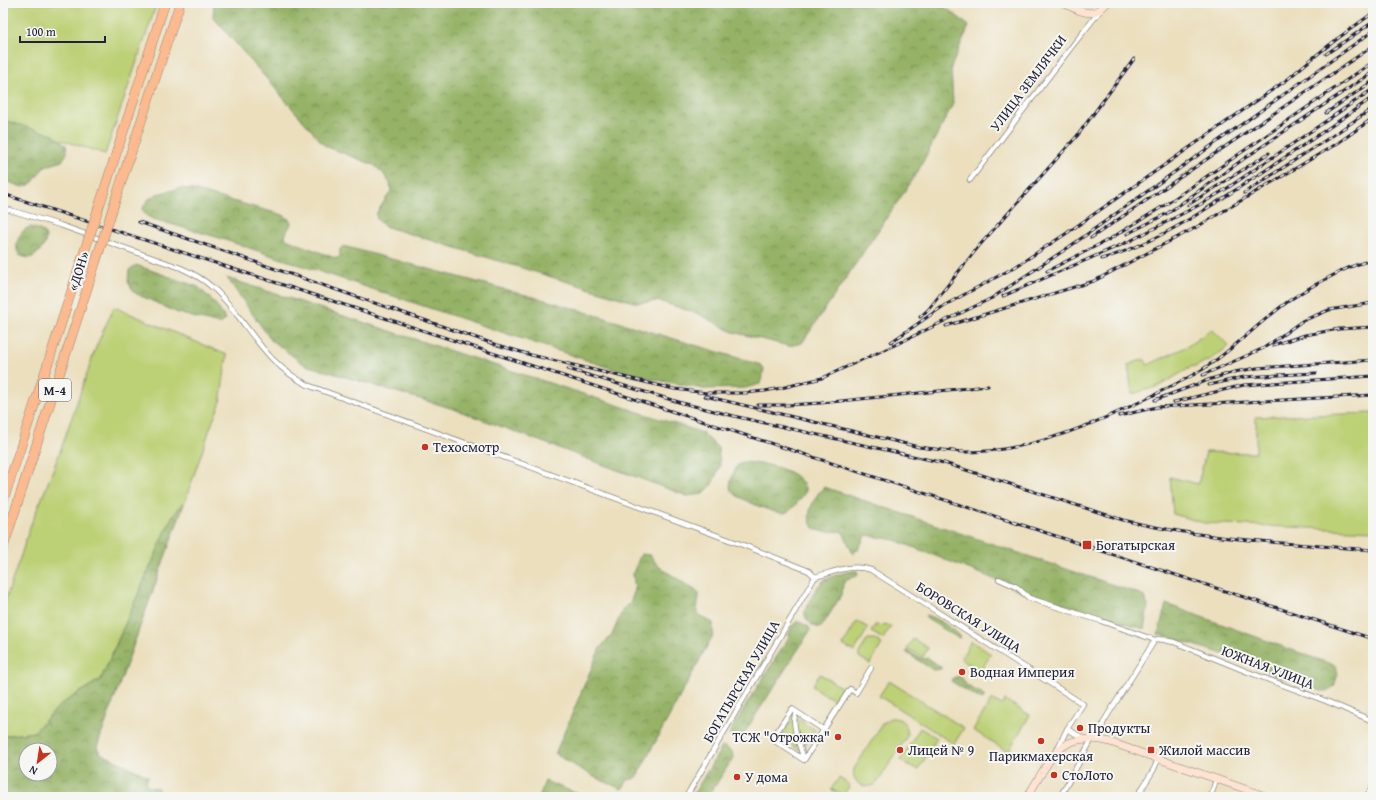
<svg xmlns="http://www.w3.org/2000/svg" width="1376" height="800" font-family="'Gentium Book Plus',serif">
	<style>
		.green { fill: #bcd074; stroke: #6f7958 }
		.forest { fill: url(#forest-crowns); stroke: #5c6a50; fill-rule: evenodd }
		.lines { fill: none; stroke-linecap: round; stroke-linejoin: round }
		.street-casing { stroke: #86807c; stroke-width: 6 }
		.secondary-casing { stroke: #86807c; stroke-width: 8 }
		.highway-casing { stroke: #86807c; stroke-width: 10 }
		.street { stroke: #fff; stroke-width: 4.5 }
		.secondary { stroke: #fee3d2; stroke-width: 7 }
		.highway { stroke: #fcba8e; stroke-width: 9 }
		.rail-casing { stroke: #22223b; stroke-width: 3 }
		.rail { stroke: #f6f6f2; stroke-width: 1.5; stroke-dasharray: 4.5; stroke-linecap: butt }
		.highway-bridge-casing { stroke: #86807c; stroke-width: 10; stroke-linecap: butt }
		.highway-bridge { stroke: #fcba8e; stroke-width: 9 }
		.poi-dot { fill: #c8321e; stroke: #f6f6f2; stroke-width: 1.5 }
		.labels { text-anchor: middle; dominant-baseline: central; stroke-width: 4; stroke-linejoin: round; paint-order: stroke }
		.shield { fill: #f6f6f2; stroke: #626272; stroke-width: 1 }
		.shield-label { font-size: 13px; font-weight: bold; fill: #22223b }
		.street-label { font-size: 14px; fill: #22223b; stroke: #f6f6f2 }
		.poi-label { font-size: 14px; fill: #22223b; stroke: #f6f6f2; text-anchor: start }
	</style>
	<defs>
		<pattern id="forest-crowns" width="20" height="18" patternUnits="userSpaceOnUse"><rect width="20" height="18" fill="#95b266"/><path d="M2 6a3 3 0 1 1 6 0M12 15a3 3 0 1 1 6 0" fill="none" stroke="#799055"/></pattern>
	</defs>
	<rect width="100%" height="100%" fill="#f6f6f2"/>
	<filter id="ink" filterUnits="userSpaceOnUse"><feTurbulence type="fractalNoise" baseFrequency=".025" numOctaves="2"/><feDisplacementMap in="SourceGraphic" scale="8" xChannelSelector="R" yChannelSelector="G"/><feConvolveMatrix kernelMatrix="1 2 1 2 8 2 1 2 1" color-interpolation-filters="sRGB"/></filter>
	<filter id="wash" filterUnits="userSpaceOnUse"><feTurbulence type="fractalNoise" baseFrequency=".012" numOctaves="4" result="noise"/><feDisplacementMap in="SourceGraphic" scale="16" xChannelSelector="R" yChannelSelector="G"/><feGaussianBlur stdDeviation="0.9" result="paint"/><feColorMatrix in="noise" values="0 0 0 0 0 0 0 0 0 0 0 0 0 0 0 0 0 1.4 0 .05"/><feComposite in="paint" operator="in"/></filter>
	<g filter="url(#wash)">
		<rect width="100%" height="100%" fill="#ebdfbe"/>
		<!-- green -->
		<path class="green" d="M3 3H157L105 154 3 121Z
			M114 307 227 355 220 404 212 423 185 501 172 517 101 679 60 705 34 732 3 736V607L20 558 31 524 44 493 61 449 96 347Z
			M1212 329 1229 346 1208 362 1206 361 1195 367 1193 366 1159 386 1132 394 1128 365 1144 359 1148 365 1188 346Z
			M1373 413V531L1204 523 1173 514 1170 477 1198 484 1206 452 1256 453V417Z
			M857 621 868 628 854 652 843 645Z
			M875 625 891 626 883 639 871 632Z
			M868 639H874L882 644 870 664 859 657V653Z
			M913 639 928 648 923 657 907 648Z
			M971 641 991 654 980 672 961 659Z
			M820 674 842 688 834 700 812 686Z
			M889 681 964 728 954 744 879 696Z
			M992 699 1002 705 1005 700 1030 715 1008 752 973 730Z
			M794 717 815 730 801 751 780 737Z
			M890 718C902 717 909 725 907 736L877 783C866 792 851 783 854 769L882 724Z
			M920 728 937 738 918 770 900 760Z
			M839 778 850 785 843 796 831 789Z"/>
		<!-- forest -->
		<path class="forest" d="M214 3H937L952 12 969 26 951 67 953 104 917 173 802 343 789 346 733 332 699 314 659 301 637 303 384 226 377 219 376 214 391 191 390 183 383 173 374 165 325 146 213 17Z
			M3 120 54 135 66 145 67 153 62 161 44 167 33 182 29 185 22 187 3 180Z
			M181 188 193 190 283 215C299 224 286 226 285 238L288 240 335 258H338L340 256V249L343 246 552 302 761 365 764 370 760 384 745 388 703 389 628 374 213 236 153 219 147 216 142 209 149 199 157 194Z
			M31 227C34 228 40 230 43 232 52 240 37 257 29 258 26 258 22 256 19 255 19 255 17 249 17 249 16 240 22 228 31 227Z
			M136 265 198 287 214 302 226 320 219 324 178 313 135 293 128 282 129 270Z
			M227 278 703 433 718 448 720 466 711 486 703 494 687 496 454 409 305 365 271 340Z
			M743 462C764 464 800 467 806 491 802 497 792 512 784 513 775 514 735 498 731 490 728 484 734 472 737 466Z
			M824 487 1143 595 1148 606 1144 629 1018 590 989 577 895 540 866 535 857 551 855 550 853 554 843 532C834 530 826 533 818 530 800 522 814 496 824 487Z
			M185 501 97 747 100 753 148 776 146 784 149 787 158 788 159 793 158 797H3V736L34 732 60 705 101 679 172 517ZM26 750H50V774H26Z
			M641 554 650 555 658 566 699 593C698 616 691 611 713 623V635L636 778 628 780 622 789 596 778 555 754 600 648 612 635 623 609 630 603 635 590 633 573Z
			M853 571H857L858 574 857 576 847 580 843 584 842 594 822 626 820 628C811 626 803 619 805 610 810 602 814 590 821 583 828 576 844 573 853 571Z
			M1166 604 1336 666 1338 674 1334 686 1329 691H1322L1276 676 1253 663 1158 634Z
			M926 615C934 617 959 631 961 638H959L955 636 927 619 925 617Z
			M798 621 809 627 810 631 741 738 738 740 729 734C747 702 768 671 788 639 789 633 791 624 798 621Z
			M907 650C914 654 921 661 928 658L941 667V669L933 670 907 653 906 651Z
			M958 676 962 678 967 686 983 694 984 695V698L980 699 951 681 953 678Z
			M722 747H725L732 752 733 757 731 761 708 797H692Z
			M545 781 581 795 583 797H539Z"/>
	</g>
	<g filter="url(#ink)">
		<g class="lines">
			<defs>
				<path id="street" d="M970 180 1073 45 1100 11
					M3 208 60 225 181 268C192 273 203 279 212 287 222 295 230 306 238 316 260 345 276 370 310 386L743 545 809 571 815 577
					M815 577C834 572 852 563 871 570L1083 704 1067 729 1083 738
					M999 579 1017 587 1029 598 1101 621 1155 640 1159 639 1174 642 1248 672 1326 701 1373 721
					M796 712C790 723 801 748 804 760
					M824 730 792 709 772 739 804 760 850 689 856 693 871 668
					M1098 739 1104 721 1155 640
					M1057 750 1067 729
					M686 797 815 577
					M1060 797 1092 739
					M1137 797 1154 769 1158 759
					M1209 797 1213 790 1216 779
					M1366 797 1373 786"/>
				<path id="secondary" d="M1063 3C1079 11 1093 20 1107 3
					M1027 797C1051 760 1058 729 1110 742L1268 797"/>
				<path id="highway" d="M104 191 165 3
					M117 195 180 3
					M3 501 83 256
					M3 548 96 261"/>
			</defs>
			<!-- street casing -->
			<use href="#street" class="street-casing"/>
			<!-- secondary casing -->
			<use href="#secondary" class="secondary-casing"/>
			<!-- highway casing -->
			<use href="#highway" class="highway-casing"/>
			<!-- street -->
			<use href="#street" class="street"/>
			<!-- secondary -->
			<use href="#secondary" class="secondary"/>
			<!-- highway -->
			<use href="#highway" class="highway"/>
			<defs>
				<path id="rail" d="M1326 54 1373 22
					M1326 113 1373 81
					M1244 193 1332 136 1373 108
					M3 194 1373 639
					M1188 205 1269 153
					M139 222 494 344 531 355 674 389 707 393H745L765 391 781 388 822 378 897 344 992 298 1069 247 1373 31
					M1127 234 1168 213 1245 158 1373 72
					M1091 238 1373 46
					M1101 259C1153 245 1204 211 1249 181 1291 154 1332 126 1373 97
					M1047 271 1108 240 1165 205 1373 62
					M1003 296 1130 241 1201 204 1226 189 1373 89
					M920 317 928 310 979 246 1077 136 1134 59
					M946 326 1094 281 1195 228 1338 143 1373 118
					M891 342 945 305 1015 267 1064 235 1288 79C1315 55 1343 34 1373 13
					M1273 345 1305 335 1339 329 1373 327
					M568 369 682 403 738 417 944 463 1123 520C1204 540 1290 543 1373 550
					M1203 375 1264 348 1302 321 1329 310 1373 303
					M1209 385 1244 377 1316 373
					M705 396 919 447C934 449 949 451 964 452 1029 453 1100 422 1156 394 1174 384 1193 377 1209 365 1235 347 1257 325 1282 306 1296 295 1312 286 1328 278 1342 270 1358 263 1373 260
					M1155 400 1211 379 1234 372 1257 368 1373 360
					M1174 402 1244 385 1373 376
					M758 405H787L821 403 988 386
					M1119 416 1157 407 1373 395"/>
			</defs>
			<!-- rail casing -->
			<use href="#rail" class="rail-casing"/>
			<!-- rail -->
			<use href="#rail" class="rail"/>
			<defs>
				<path id="highway-bridge" d="M83 256 104 191
					M96 261 117 195"/>
			</defs>
			<!-- highway-bridge casing -->
			<use href="#highway-bridge" class="highway-bridge-casing"/>
			<!-- highway-bridge -->
			<use href="#highway-bridge" class="highway-bridge"/>
		</g>
	</g>
	<!-- markers -->
	<g class="poi-dot">
		<circle cx="425" cy="447" r="4"/>
		<rect x="1082" y="540" width="10" height="10" rx="2"/>
		<circle cx="962" cy="672" r="4"/>
		<circle cx="1080" cy="728" r="4"/>
		<circle cx="838" cy="737" r="4"/>
		<circle cx="1041" cy="741" r="4"/>
		<circle cx="900" cy="750" r="4"/>
		<rect x="1147" y="746" width="8" height="8" rx="2"/>
		<circle cx="1054" cy="775" r="4"/>
		<circle cx="737" cy="777" r="4"/>
	</g>
	<g class="labels">
		<!-- shield labels -->
		<rect class="shield" x="39" y="379" width="32" height="22" rx="3"/>
		<g class="shield-label">
			<text x="55" y="390">М-4</text>
		</g>
		<!-- street labels -->
		<g class="street-label">
			<text transform="translate(1028 83) rotate(-53)">УЛИЦА ЗЕМЛЯЧКИ</text>
			<text transform="translate(78 271) rotate(-72)">«ДОН»</text>
			<text transform="translate(969 617) rotate(32)">БОРОВСКАЯ УЛИЦА</text>
			<text transform="translate(1268 667) rotate(21)">ЮЖНАЯ УЛИЦА</text>
			<text transform="translate(741 681) rotate(-60)">БОГАТЫРСКАЯ УЛИЦА</text>
		</g>
		<!-- poi labels -->
		<g class="poi-label">
			<text x="433" y="447">Техосмотр</text>
			<text x="1096" y="545">Богатырская</text>
			<text x="970" y="672">Водная Империя</text>
			<text x="1088" y="728">Продукты</text>
			<text x="830" y="737" text-anchor="end">ТСЖ "Отрожка"</text>
			<text x="908" y="750">Лицей № 9</text>
			<text x="1159" y="750">Жилой массив</text>
			<text x="1041" y="756" text-anchor="middle">Парикмахерская</text>
			<text x="1062" y="775">СтоЛото</text>
			<text x="745" y="777">У дома</text>
		</g>
	</g>
	<!-- margin -->
	<rect width="1376" height="800" fill="none" stroke="#f6f6f2" stroke-width="16"/>
	<!-- north arrow -->
	<g transform="translate(38 762) rotate(210)"><circle r="19" fill="#f6f6f2" stroke="#a1a1a9"/>
	<path d="M0-3L7 15L0 10L-7 15Z" fill="#c8321e"/>
	<text y="-6" font-size="11" font-weight="bold" text-anchor="middle" fill="#22223b">N</text>
	</g>
	<!-- scale -->
	<path d="M20 36v6h85v-6" fill="none" stroke="#22223b" stroke-width="2"/>
	<text x="26" y="36" font-size="12" fill="#22223b" stroke="#f6f6f2" stroke-width="3" paint-order="stroke">100 m</text>
</svg>
